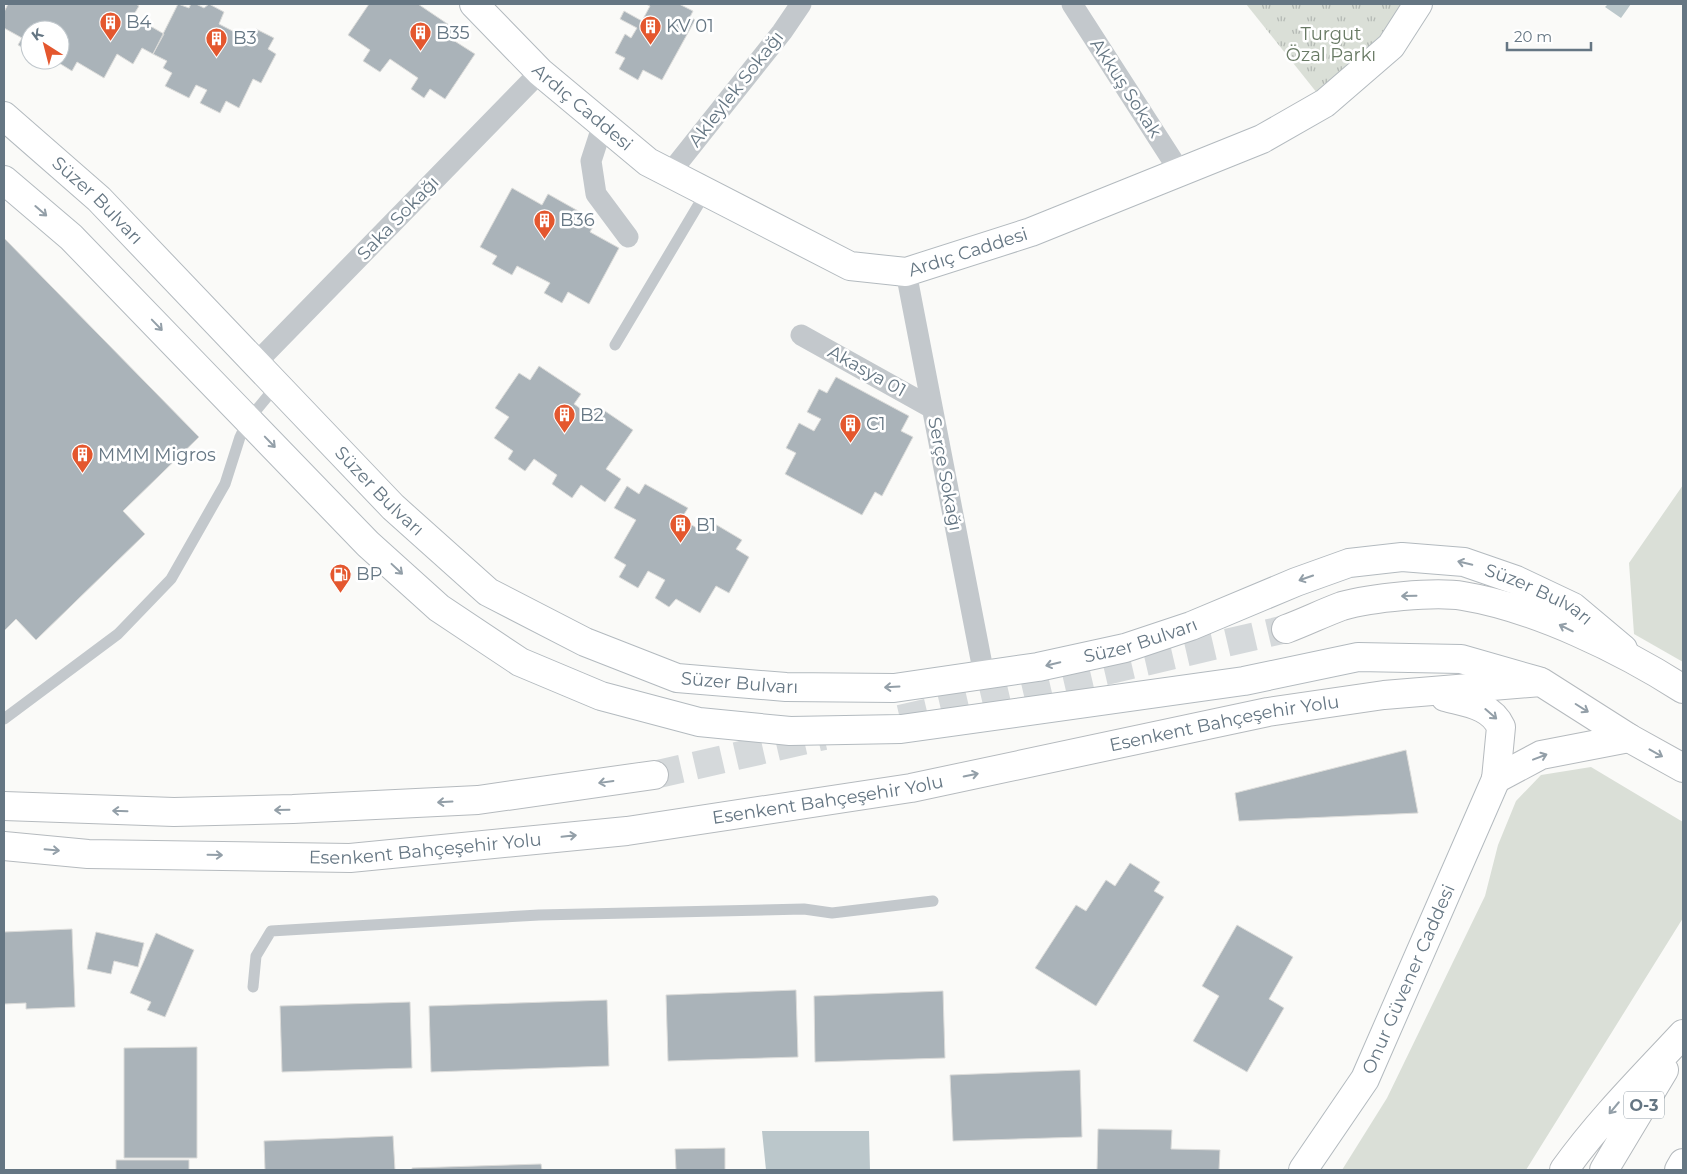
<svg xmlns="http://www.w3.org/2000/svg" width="1687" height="1174" font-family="Montserrat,sans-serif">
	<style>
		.green { fill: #dadfd7 }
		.park { fill: url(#park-tufts) }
		.water { fill: #bbc7cb }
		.building { fill: #aab3b9; stroke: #dcdcda }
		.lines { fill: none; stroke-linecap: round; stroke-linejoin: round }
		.primary-tunnel { stroke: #d5d9db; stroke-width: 28; stroke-dasharray: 28 14; stroke-linecap: butt }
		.secondary-casing { stroke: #b3babf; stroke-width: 30 }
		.primary-casing { stroke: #b5babe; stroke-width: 30 }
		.highway-casing { stroke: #b4b9bd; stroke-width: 30 }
		.lane { stroke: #c3c8cc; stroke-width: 11 }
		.street { stroke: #c3c8cc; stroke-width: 21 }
		.secondary { stroke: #fff; stroke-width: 28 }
		.primary { stroke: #fff; stroke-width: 28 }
		.highway { stroke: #fff; stroke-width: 28 }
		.oneway { stroke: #939fa8 }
		.labels { text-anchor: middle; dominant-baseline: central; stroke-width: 5; stroke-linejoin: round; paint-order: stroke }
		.shield { fill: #fff; stroke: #939fa8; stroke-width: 1 }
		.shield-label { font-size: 16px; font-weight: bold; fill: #657683 }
		.poi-label { font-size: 18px; fill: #657683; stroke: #fff; text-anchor: start }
		.park-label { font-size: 18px; fill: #687a64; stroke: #fff }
		.street-label { font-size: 18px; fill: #657683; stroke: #fff }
	</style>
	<defs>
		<pattern id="park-tufts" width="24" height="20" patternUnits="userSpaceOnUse" patternTransform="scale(1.25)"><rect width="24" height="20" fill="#dadfd7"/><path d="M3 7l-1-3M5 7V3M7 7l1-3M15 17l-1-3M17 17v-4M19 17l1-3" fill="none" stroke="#b4b9b4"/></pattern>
	</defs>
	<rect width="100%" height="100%" fill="#fafaf8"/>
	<!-- green -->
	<path class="green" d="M1683 485V662L1634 634 1629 563Z
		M1591 767 1683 822V918L1526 1170H1342L1387 1098 1485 896 1498 845 1516 801 1541 775Z"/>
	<!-- park -->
	<path class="park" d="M1246 4H1407L1413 11 1325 103Z"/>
	<!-- water -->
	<path class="water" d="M1608 4H1631L1621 18 1605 7Z
		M762 1131H869L870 1170H766Z"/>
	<!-- building -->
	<path class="building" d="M8 4H136L139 6 133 16 164 34 153 54 142 48 133 64 117 54 104 78 77 62 72 71 59 63 67 49 60 46V30H30V52L18 45 22 38 4 28V12Z
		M178 4 189 8 191 4H196L204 8 209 4 224 12 219 24 250 40 256 29 274 38 268 49 276 54 261 83 253 79 239 108 226 101 220 113 200 103 207 90 196 85 189 98 165 86 172 73 163 68 167 61 153 54Z
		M369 4H418L455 29 453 40 475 54 445 99 430 89 424 98 411 89 418 78 390 59 380 72 363 61 370 50 348 35Z
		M646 4H679L693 11 690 17 695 20 662 80 643 70 638 80 619 69 625 58 615 53 625 34 631 38 637 28 620 19 624 11 642 21 650 6Z
		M512 188 542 205 548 194 596 221 590 232 619 248 589 304 568 292 562 303 544 293 550 283 517 266 512 275 492 264 497 256 480 247Z
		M4 238 199 437 123 511 145 534 36 640 16 619 4 631Z
		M539 366 581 394 574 404 592 417 599 407 633 430 606 469 621 479 605 502 581 485 572 498 552 484 557 475 534 459 525 471 508 459 513 451 494 438 509 417 495 408 519 373 530 380Z
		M836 377 909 416 901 431 913 437 882 496 875 492 862 515 785 474 796 453 786 448 799 423 814 431 821 419 807 412 819 389 827 393Z
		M645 484 688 508 681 519 704 532 710 521 742 540 736 549 749 557 729 593 716 586 700 613 676 599 669 607 655 598 665 580 648 571 638 588 619 577 626 565 614 558 636 520 614 508 627 486 639 494Z
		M1406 750 1418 813 1239 821 1235 793Z
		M1130 863 1160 882 1154 891 1164 897 1096 1006 1035 968 1076 905 1086 911 1106 880 1115 886Z
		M1237 925 1293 957 1269 999 1284 1008 1247 1072 1193 1041 1219 996 1202 986Z
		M72 929 75 1007 26 1009V1003L4 1004V932Z
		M96 932 144 943 138 967 114 961 111 974 87 969Z
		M156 933 194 950 165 1017 147 1010 151 1002 130 993Z
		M796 990 798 1057 668 1061 666 995Z
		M943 991 945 1058 815 1062 814 996Z
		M607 1000 609 1066 431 1072 429 1006Z
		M410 1002 412 1068 282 1072 280 1006Z
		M197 1047V1158H124V1048Z
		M1080 1070 1082 1137 953 1141 950 1075Z
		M1098 1129 1172 1130 1171 1149 1220 1150 1219 1170H1097Z
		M393 1136 395 1170H265L264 1141Z
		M725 1148V1170H676L675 1149Z
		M116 1160H189V1170H116Z
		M541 1164 542 1170H412V1168Z"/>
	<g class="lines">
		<!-- primary-tunnel -->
		<path class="primary-tunnel" d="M900 719 1286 629
			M654 775 824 736"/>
		<defs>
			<g id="secondary">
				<path id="s1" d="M474 4 540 72 648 162 850 266 906 272 1031 232 1262 139 1325 103 1391 46 1418 4"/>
				<path id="s2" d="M4 116 99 199 393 507 488 592 585 642 677 678 786 687 894 688 1038 667 1125 648 1191 626 1296 582 1349 563 1402 557 1464 562 1516 580 1573 607 1623 649"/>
				<path d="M4 180 71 237 368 544 439 608 520 662 601 696 699 722 790 731 901 729 1244 681 1358 657 1461 659 1538 681"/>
				<path id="s3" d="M1303 1170 1365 1079 1496 779"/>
			</g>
			<g id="primary">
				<path d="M1286 629C1305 622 1323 613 1342 606 1370 598 1435 591 1463 596 1536 608 1622 650 1683 689"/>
				<path d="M1445 697C1467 703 1491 705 1501 727L1496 779"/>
				<path d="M1496 779 1541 755 1629 738"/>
				<path d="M4 806 174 812 293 809 478 800 654 775"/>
				<path id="s4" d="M4 846 88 854 350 858 627 831 911 788 1268 712 1384 695 1541 682 1629 738 1683 768"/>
			</g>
			<path id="highway" d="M1564 1170C1599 1121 1642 1078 1683 1034
				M1604 1170 1664 1070
				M1679 1170 1683 1163"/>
		</defs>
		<!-- secondary casing -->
		<use href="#secondary" class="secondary-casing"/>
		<!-- primary casing -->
		<use href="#primary" class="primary-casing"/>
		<!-- highway casing -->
		<use href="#highway" class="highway-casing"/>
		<!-- lane -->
		<path class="lane" d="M615 345 706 192
			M4 719 118 634 171 579 225 484 240 437 248 420 277 385
			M253 987 256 956 271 931 539 915 804 909 832 913 933 901"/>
		<!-- street -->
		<path class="street" d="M1072 4 1180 172
			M603 124 591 161 596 194 628 237
			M670 173 782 32 801 4
			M906 272 984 675
			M801 335 932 408
			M256 363 540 72"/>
		<!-- secondary -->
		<use href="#secondary" class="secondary"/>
		<!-- primary -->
		<use href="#primary" class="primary"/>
		<!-- highway -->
		<use href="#highway" class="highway"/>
	</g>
	<!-- one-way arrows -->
	<defs><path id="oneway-shaft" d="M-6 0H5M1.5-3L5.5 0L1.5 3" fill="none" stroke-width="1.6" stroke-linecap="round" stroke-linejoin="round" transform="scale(1.25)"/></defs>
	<g class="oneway">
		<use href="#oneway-shaft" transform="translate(41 211) rotate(41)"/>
		<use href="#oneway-shaft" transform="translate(157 325) rotate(46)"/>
		<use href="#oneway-shaft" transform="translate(270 442) rotate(46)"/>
		<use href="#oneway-shaft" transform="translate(1465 563) rotate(-167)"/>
		<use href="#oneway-shaft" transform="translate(397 569) rotate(43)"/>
		<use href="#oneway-shaft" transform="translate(1306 578) rotate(161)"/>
		<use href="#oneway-shaft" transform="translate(1409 596) rotate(179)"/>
		<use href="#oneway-shaft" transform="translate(1566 628) rotate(-154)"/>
		<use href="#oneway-shaft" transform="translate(1053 664) rotate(167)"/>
		<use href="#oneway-shaft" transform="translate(892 687) rotate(177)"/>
		<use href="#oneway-shaft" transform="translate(1582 708) rotate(32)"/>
		<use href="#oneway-shaft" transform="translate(1491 714) rotate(41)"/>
		<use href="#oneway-shaft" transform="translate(1656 753) rotate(29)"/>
		<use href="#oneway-shaft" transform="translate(1540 757) rotate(-21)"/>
		<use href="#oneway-shaft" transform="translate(971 775) rotate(-12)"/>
		<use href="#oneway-shaft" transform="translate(606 782) rotate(172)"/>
		<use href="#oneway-shaft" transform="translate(445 802) rotate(177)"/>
		<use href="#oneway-shaft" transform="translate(282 810) rotate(179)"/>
		<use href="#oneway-shaft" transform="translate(120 811) rotate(-178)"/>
		<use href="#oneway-shaft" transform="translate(569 836) rotate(-6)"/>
		<use href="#oneway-shaft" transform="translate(52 850) rotate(5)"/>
		<use href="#oneway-shaft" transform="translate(215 855) rotate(1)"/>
		<use href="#oneway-shaft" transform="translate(1614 1108) rotate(130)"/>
	</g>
	<!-- icons -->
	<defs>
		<symbol id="building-pin" viewBox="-11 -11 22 30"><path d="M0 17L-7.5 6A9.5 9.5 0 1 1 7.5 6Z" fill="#e4572e" stroke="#fff"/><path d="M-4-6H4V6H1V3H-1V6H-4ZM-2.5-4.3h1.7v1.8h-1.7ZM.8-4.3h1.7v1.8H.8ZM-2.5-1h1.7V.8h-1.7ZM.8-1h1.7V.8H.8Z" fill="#fff"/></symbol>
		<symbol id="fuel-pin" viewBox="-11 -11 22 30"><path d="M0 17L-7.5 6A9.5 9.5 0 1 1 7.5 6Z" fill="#e4572e" stroke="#fff"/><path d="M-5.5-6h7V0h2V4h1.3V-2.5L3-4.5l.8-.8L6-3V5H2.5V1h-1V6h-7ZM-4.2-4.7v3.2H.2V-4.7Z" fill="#fff"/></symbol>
	</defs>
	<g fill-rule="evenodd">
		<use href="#building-pin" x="98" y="10" width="25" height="34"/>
		<use href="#building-pin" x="638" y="14" width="25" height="34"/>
		<use href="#building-pin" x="408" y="20" width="25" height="34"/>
		<use href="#building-pin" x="204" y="26" width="25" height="34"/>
		<use href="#building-pin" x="532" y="208" width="25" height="34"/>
		<use href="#building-pin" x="552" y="402" width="25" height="34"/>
		<use href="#building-pin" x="838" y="412" width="25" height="34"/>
		<use href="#building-pin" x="70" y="442" width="25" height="34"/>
		<use href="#building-pin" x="668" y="512" width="25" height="34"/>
		<use href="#fuel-pin" x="328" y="562" width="25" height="34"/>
	</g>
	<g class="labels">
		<!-- shield labels -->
		<rect class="shield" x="1624" y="1091.5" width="40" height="27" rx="4"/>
		<g class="shield-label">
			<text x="1644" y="1105">O-3</text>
		</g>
		<!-- poi labels -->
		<g class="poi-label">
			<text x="126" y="22">B4</text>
			<text x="666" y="26">KV 01</text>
			<text x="436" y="33">B35</text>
			<text x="233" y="38">B3</text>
			<text x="560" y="220">B36</text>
			<text x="580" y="415">B2</text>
			<text x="866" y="424">C1</text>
			<text x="98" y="455">MMM Migros</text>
			<text x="696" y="525">B1</text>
			<text x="356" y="574">BP</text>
		</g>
		<!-- park labels -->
		<g class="park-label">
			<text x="1331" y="34">Turgut<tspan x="1331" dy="21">Özal Parkı</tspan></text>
		</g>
		<!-- street labels -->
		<g class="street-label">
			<text transform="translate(1126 88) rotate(57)">Akkuş Sokak</text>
			<text transform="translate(736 89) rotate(-52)">Akleylek Sokağı</text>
			<text stroke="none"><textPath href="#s1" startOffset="150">Ardıç Caddesi</textPath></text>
			<text stroke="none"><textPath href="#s2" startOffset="126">Süzer Bulvarı</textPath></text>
			<text transform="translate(398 218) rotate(-46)">Saka Sokağı</text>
			<text stroke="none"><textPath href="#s1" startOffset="584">Ardıç Caddesi</textPath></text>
			<text transform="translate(867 371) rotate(29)">Akasya 01</text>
			<text transform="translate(945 474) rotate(79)">Serçe Sokağı</text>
			<text stroke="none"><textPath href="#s2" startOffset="531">Süzer Bulvarı</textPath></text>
			<text stroke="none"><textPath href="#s2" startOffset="1776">Süzer Bulvarı</textPath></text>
			<text stroke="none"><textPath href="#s2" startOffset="1356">Süzer Bulvarı</textPath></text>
			<text stroke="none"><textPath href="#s2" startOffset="950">Süzer Bulvarı</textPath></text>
			<text stroke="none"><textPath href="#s4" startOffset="1232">Esenkent Bahçeşehir Yolu</textPath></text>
			<text stroke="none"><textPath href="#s4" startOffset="828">Esenkent Bahçeşehir Yolu</textPath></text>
			<text stroke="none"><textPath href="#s4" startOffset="422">Esenkent Bahçeşehir Yolu</textPath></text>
			<text stroke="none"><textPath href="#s3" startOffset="219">Onur Güvener Caddesi</textPath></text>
		</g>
	</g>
	<!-- border -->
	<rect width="1687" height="1174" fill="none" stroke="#657683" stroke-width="10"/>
	<!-- north arrow -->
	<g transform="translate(45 45) rotate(324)"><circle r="24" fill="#ffffff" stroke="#c1c8cd"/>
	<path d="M0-4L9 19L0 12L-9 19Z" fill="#e4572e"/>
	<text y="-8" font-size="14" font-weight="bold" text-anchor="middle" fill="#657683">K</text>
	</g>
	<!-- scale -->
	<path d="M1507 42v8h84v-8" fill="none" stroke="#657683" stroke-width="2.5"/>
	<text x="1514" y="42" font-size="15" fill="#657683" stroke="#ffffff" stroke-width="4" paint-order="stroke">20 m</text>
</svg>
